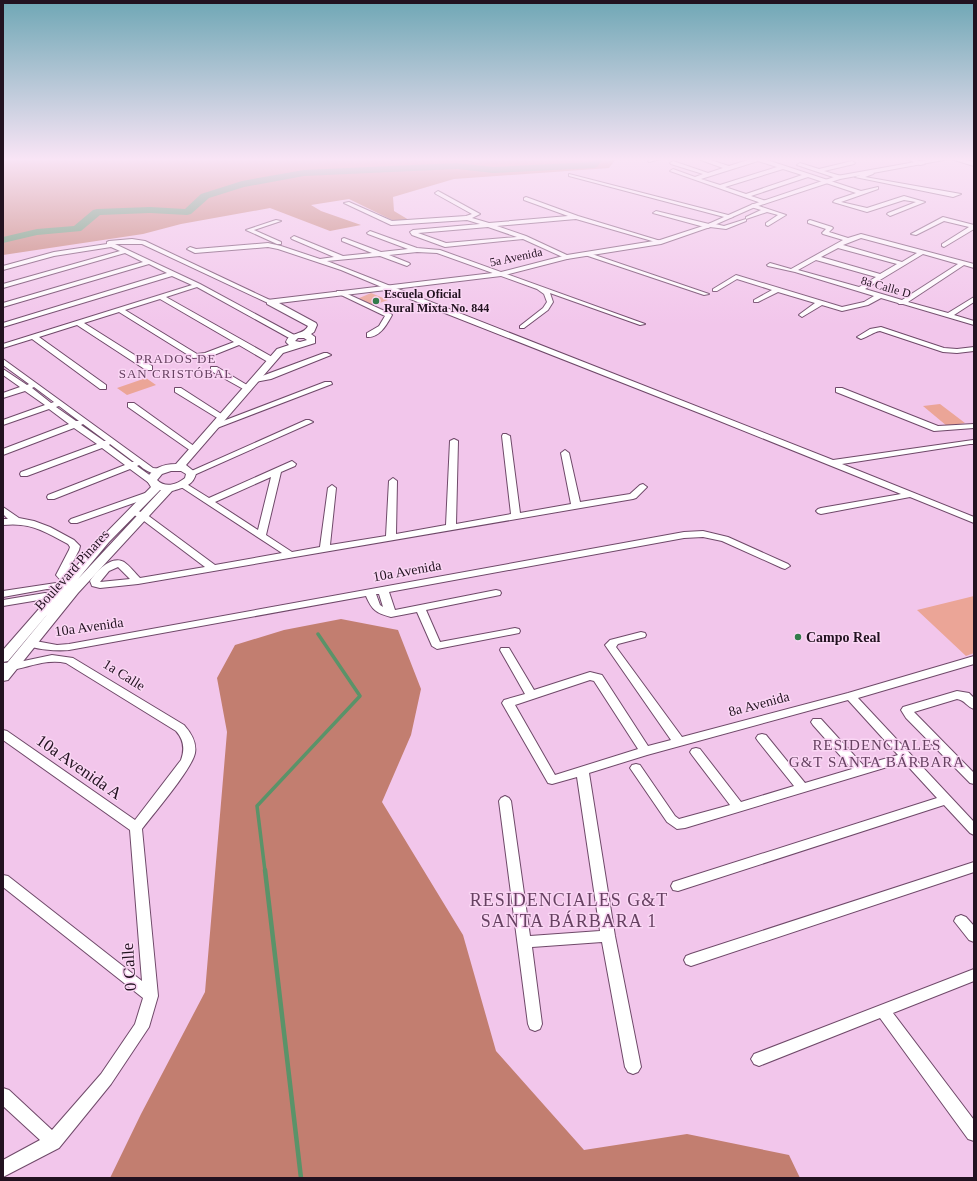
<svg xmlns="http://www.w3.org/2000/svg" width="977" height="1181" font-family="'Times New Roman',serif">
	<style>
		.green { fill: #eba597 }
		.forest { fill: #c27e70 }
		.lines { fill: none; stroke-linecap: round; stroke-linejoin: round }
		.stream-far1 { stroke: #5a9369; stroke-width: 3.5 }
		.stream { stroke: #5a9369; stroke-width: 4.5 }
		.river { fill: #5a9369; fill-rule: evenodd }
		.minor-casing { stroke: #6f4969; stroke-width: 2 }
		.tertiary-casing { stroke: #6f4969; stroke-width: 2 }
		.minor { fill: #fff; fill-rule: evenodd }
		.tertiary { fill: #fff; fill-rule: evenodd }
		.poi-dot { fill: #317c4a; stroke: #fad6f4; stroke-width: 1.5 }
		.labels { text-anchor: middle; dominant-baseline: central; stroke-width: 3; stroke-linejoin: round; paint-order: stroke }
		.far-street-label { font-size: 12px; fill: #221220; stroke: #fad6f4 }
		.far-poi-label { font-size: 12px; font-weight: bold; fill: #221220; stroke: #fad6f4; text-anchor: start }
		.far-neighbourhood-label { font-size: 13px; letter-spacing: 1px; fill: #664161; stroke: #fad6f4 }
		.street-label { font-size: 14px; fill: #221220; stroke: #fad6f4 }
		.poi-label { font-size: 14px; font-weight: bold; fill: #221220; stroke: #fad6f4; text-anchor: start }
		.neighbourhood-label { font-size: 15px; letter-spacing: 1px; fill: #664161; stroke: #fad6f4 }
		.near-street-label { font-size: 17px; fill: #221220; stroke: #fad6f4 }
		.near-neighbourhood-label { font-size: 18px; letter-spacing: 1px; fill: #664161; stroke: #fad6f4 }
	</style>
	<rect width="100%" height="100%" fill="#f2c6eb"/>
	<!-- green -->
	<path class="green" d="M371 293 388 300 374 305 357 299Z
		M146 378 156 385 127 395 117 388Z
		M940 404 965 423 947 426 923 406Z
		M974 596V653L966 656 917 610Z"/>
	<!-- forest -->
	<path class="forest" d="M3 159H616L609 168 454 179 393 197 394 211 409 220 394 221 349 199 311 205 321 211 361 225 330 231 270 208 181 224 143 234 3 255Z
		M341 619 398 630 421 689 411 735 382 802 463 935 496 1051 584 1150 687 1134 789 1155 800 1178H110L141 1114 205 992 227 732 217 678 235 645 284 630Z"/>
	<g class="lines">
		<!-- stream-far1 -->
		<path class="stream-far1" d="M265 871 257 806 360 696 318 634"/>
		<!-- stream -->
		<path class="stream" d="M265 870 301 1178"/>
		<!-- river -->
		<path class="river" d="M594 159H603L597 167 594 168 493 173 457 169 304 176 244 187 209 198 191 214 187 215 150 213 100 215 81 231 37 235 3 243V237L37 229 74 226 93 210 97 209 150 207 185 209 201 194 242 181 304 170 457 163 493 167 591 162Z"/>
		<defs>
			<path id="minor" d="M651 159H660L649 162 648 161Z
				M698 159H707L729 166 751 159H764L861 191 878 187V189L841 202 867 208 904 196 925 202 890 216 887 214 888 213 916 202 904 200 867 212 833 202 835 200 856 193 808 177 751 196 766 201 767 202 764 204 670 171 673 169 695 177 703 174 671 164 670 163 673 161 708 173 723 168ZM758 161 777 167 720 185 701 179ZM783 169 802 175 746 194 725 187Z
				M907 159H915L925 164 920 165Z
				M951 159H961L974 162V166Z
				M852 161 855 163 854 164 824 171 841 176 842 177 839 179 797 165 800 163 819 169Z
				M871 171 874 173 873 174 865 177 961 194 953 197 855 177Z
				M569 174 732 216 733 217 728 218 569 176Z
				M438 191 480 214 472 218 489 223 568 216 524 200V198L526 197 578 216 664 242 659 243 576 219 497 226 526 236 569 256V258L567 259 523 239 445 247 412 235 410 232 413 230 480 224 467 220 391 225 344 203 349 202 392 221 466 216 472 214 436 194 435 193ZM488 227 517 237 446 243 418 233Z
				M753 204 786 215 768 226 766 225V223L778 215 767 212 746 219V221L726 229 710 227 708 228 653 213 656 211 709 224 711 223 724 226 746 219V217L761 210 751 207V205Z
				M943 217 974 225V229L944 247 942 246V244L969 227 944 221 916 235 911 234Z
				M276 220 281 221 254 230 281 242V244H277L246 230Z
				M810 220 832 227 833 228 829 232 848 238 861 234 974 264V268L964 265 908 302 948 313 974 297V302L954 315 974 321V325L903 304H899L898 303 881 298 868 305 842 311 822 305 802 317 799 315 800 314 815 303 778 292 758 302H754V300L772 290 737 279 717 291H713V289L736 275 842 307 864 302 874 296 795 272 768 266 767 265 770 263 791 269 843 240 823 234 822 233 826 229 808 223V221ZM861 238 917 253 902 262 843 245ZM838 248 897 264 880 274 821 257ZM923 254 958 264 902 300 865 289ZM816 260 876 277 859 287 798 270Z
				M370 231 417 248 440 250 645 324 640 325 550 293 553 302 548 310 524 328H520V326L543 308 547 302 544 294 537 289 437 253 417 252 389 255 409 263 410 264 407 266 380 256 327 261 833 460 973 440V444H970L842 464 974 517V523L910 497 821 514 818 513 816 511 818 509 821 508 901 494 712 418 432 308 341 270 278 249 268 247 195 253 187 249 190 247 196 249 268 243 281 246 320 259 334 257 292 239 291 238 294 236 343 256 372 253 342 241V239L344 238 381 252 408 249 368 234 367 233Z
				M132 239 145 241 272 301V303H268L142 244H115L200 284 298 337 294 339H291L197 287 166 297 274 358V362H268L239 345 209 357 193 358 119 312 84 323 152 366V370H146L77 325 39 337 106 385V389H100L32 339 3 348V344L192 285 172 276 3 327V323L167 273 149 264 3 307V303L143 262 125 253 3 288V284L120 251 111 247 54 256 3 270V266L54 252 107 244V242L109 241ZM160 299 234 342 205 353 197 354 125 310Z
				M585 253H589L709 294 704 295 585 255Z
				M337 291H341L391 314 392 315C387 324 380 338 367 337V333L379 326 385 316 337 293Z
				M881 327 944 348 957 349 974 347V351L957 353 943 352 880 331C873 332 868 337 861 339L857 337 870 329Z
				M324 353H327L331 355 271 379 255 382 251 380Z
				M3 359 153 468 162 469 163 471 162 473C152 475 146 471 139 465L137 466 155 479 156 481 155 483H149L130 469 54 499H48L47 497 48 495 125 465 102 448 27 476H21L20 474 21 472 97 444 74 428 3 455V449L69 424 49 409 3 425V420L45 405 25 391 3 398V393L20 387 3 375V369L27 385 29 384 3 365ZM34 387 54 402 51 403 32 388ZM59 406 79 421H76L56 407ZM83 424 106 441H104L81 425ZM110 444 134 462H132L109 445Z
				M211 367H217L252 388 248 390H245L211 371Z
				M325 382H331L332 384 217 428H214L210 426Z
				M175 388H181L226 417 222 419H219L175 392Z
				M836 388H842L938 426 974 424V428L934 431 836 392Z
				M128 403H134L198 449 197 451H191L128 407Z
				M306 420H309L313 422 194 475H188L187 473Z
				M503 434H506L510 436 520 513 571 504 561 453 565 450 569 453 580 502 630 494 640 485 643 484 647 487 636 498 633 499 138 584 100 588 92 586 90 581C96 572 111 555 124 562 130 566 135 573 140 578L205 567 140 518 128 512 133 509 146 514 215 565 282 553 178 485 179 483H185L209 498 292 461 296 464 295 466 281 472 266 535 292 552 320 547 328 488 332 485 336 488 330 545 386 536 389 481 393 478 397 481 396 534 446 525 450 441 454 439 458 441 456 524 511 514 502 436ZM271 477 258 530 215 502ZM118 567 130 579 100 582 109 571Z
				M148 492 151 493 152 495 151 497 77 523H71L69 521 71 519Z
				M3 507 19 518 34 521 50 527 74 540 80 546 79 550 66 575 72 579 82 580 83 582 82 584C71 587 62 583 56 575L69 550 70 547 68 544C44 531 30 522 3 525V519H8L3 514Z
				M703 531 728 537 788 564 790 566 785 569 782 568 722 541 703 537 684 538 389 592 395 610 496 590 500 591 501 593 500 595 426 610 440 642 515 628 519 629 520 631 519 633 437 649 432 646 417 612 391 617C376 613 372 610 366 596L69 650C59 651 31 650 25 643L30 640 57 645 69 644 684 532ZM376 594H379L383 607 380 605Z
				M56 583 71 585 76 588 71 591 47 589 3 597V591Z
				M45 593 66 599 67 601 62 604 45 599 3 606V600Z
				M641 632 645 633 646 635 645 637 618 644 616 647 682 737 848 693 974 656V664L858 698 974 822V835L970 833 944 805 678 891 673 890 671 886 673 882 937 798 904 762 685 828 677 829 667 822 630 768 632 765 636 764 640 765 675 816 679 819 730 805 692 755 690 752 692 749 696 748 700 749 741 802 794 786 758 741 756 738 758 735 762 734 766 735 805 783 852 769 813 725 811 722 813 719H821L863 765 898 755 848 700 647 755 589 773 615 936 641 1067 638 1072 633 1074 628 1072 625 1067 602 942 532 947 542 1024 540 1029 535 1031 530 1029 528 1024 499 801 501 798 505 796 509 798 511 801 530 936 600 931 577 777 552 784 548 783 502 703 504 700 525 694 500 650 501 648H509L534 690 590 672 602 675 648 746 671 740 605 645 610 640ZM590 680 594 681 638 749 555 775 515 705Z
				M52 655 73 658 184 725C191 733 197 742 195 753 192 769 154 813 142 829L158 996 149 1027 111 1084 59 1148 3 1177V1160L40 1140 3 1106V1088L9 1090 52 1130 101 1074 135 1024 143 998 3 887V875L8 876 142 981 130 830 3 740V730L7 731 135 820 181 760C185 749 184 740 176 731L66 663C44 658 24 670 3 671V663L19 662Z
				M957 691 969 693 974 698V709C967 707 965 700 957 699L914 712 974 773V784L970 783 906 718 901 710 903 707Z
				M974 862V872L691 966 686 964 684 960 686 956 691 954Z
				M961 915 966 917 974 926V942L969 940 954 921 956 917Z
				M974 969V981L893 1013 974 1120V1141L968 1139 880 1018 759 1066 754 1064 751 1059 754 1054Z"/>
			<path id="tertiary" d="M932 159H949L840 179 755 207 710 227 661 244 567 259 501 276 279 303 316 323 317 325 314 332 311 334 315 337V343L283 353 186 465 196 473C194 485 183 488 172 491L78 593 8 680 3 681V668L50 611 8 661 3 662V650L101 538 151 487 146 479C153 468 163 464 176 464L277 349 289 345 286 342C290 331 303 336 308 326L267 304V300L501 272 567 255 660 240 706 225 751 205 837 176ZM298 338H304L307 340 300 342 295 341ZM171 471H181L186 474 185 478C176 485 165 488 157 480L162 474ZM160 490H161L78 579 109 542Z"/>
		</defs>
		<!-- minor casing -->
		<use href="#minor" class="minor-casing"/>
		<!-- tertiary casing -->
		<use href="#tertiary" class="tertiary-casing"/>
		<!-- minor -->
		<use href="#minor" class="minor"/>
		<!-- tertiary -->
		<use href="#tertiary" class="tertiary"/>
	</g>
	<!-- sky -->
	<linearGradient id="sky" x2="0" y2="1"><stop stop-color="#6fa7b5"/><stop offset="0.49" stop-color="#f9e5f6"/><stop offset="1" stop-color="#f9e5f6" stop-opacity="0"/></linearGradient>
	<rect width="977" height="325" fill="url(#sky)"/>
	<!-- markers -->
	<g class="poi-dot">
		<circle cx="376" cy="301" r="4"/>
		<circle cx="798" cy="637" r="4"/>
	</g>
	<g class="labels">
		<!-- far-street labels -->
		<g class="far-street-label">
			<text transform="translate(516 257) rotate(-12)">5a Avenida</text>
			<text transform="translate(886 287) rotate(16)">8a Calle D</text>
		</g>
		<!-- far-poi labels -->
		<g class="far-poi-label">
			<text x="384" y="294">Escuela Oficial<tspan x="384" dy="14">Rural Mixta No. 844</tspan></text>
		</g>
		<!-- far-neighbourhood labels -->
		<g class="far-neighbourhood-label">
			<text x="176" y="358">PRADOS DE<tspan x="176" dy="15">SAN CRISTÓBAL</tspan></text>
		</g>
		<!-- street labels -->
		<g class="street-label">
			<text transform="translate(72 570) rotate(-48)">Boulevard Pinares</text>
			<text transform="translate(407 571) rotate(-10)">10a Avenida</text>
			<text transform="translate(89 627) rotate(-8)">10a Avenida</text>
			<text transform="translate(124 675) rotate(32)">1a Calle</text>
			<text transform="translate(759 704) rotate(-15)">8a Avenida</text>
		</g>
		<!-- poi labels -->
		<g class="poi-label">
			<text x="806" y="637">Campo Real</text>
		</g>
		<!-- neighbourhood labels -->
		<g class="neighbourhood-label">
			<text x="877" y="745">RESIDENCIALES<tspan x="877" dy="17">G&amp;T SANTA BÁRBARA</tspan></text>
		</g>
		<!-- near-street labels -->
		<g class="near-street-label">
			<text transform="translate(79 767) rotate(35)">10a Avenida A</text>
			<text transform="translate(129 967) rotate(-94)">0 Calle</text>
		</g>
		<!-- near-neighbourhood labels -->
		<g class="near-neighbourhood-label">
			<text x="569" y="900">RESIDENCIALES G&amp;T<tspan x="569" dy="21">SANTA BÁRBARA 1</tspan></text>
		</g>
	</g>
	<!-- border -->
	<rect width="977" height="1181" fill="none" stroke="#221220" stroke-width="8"/>
</svg>
